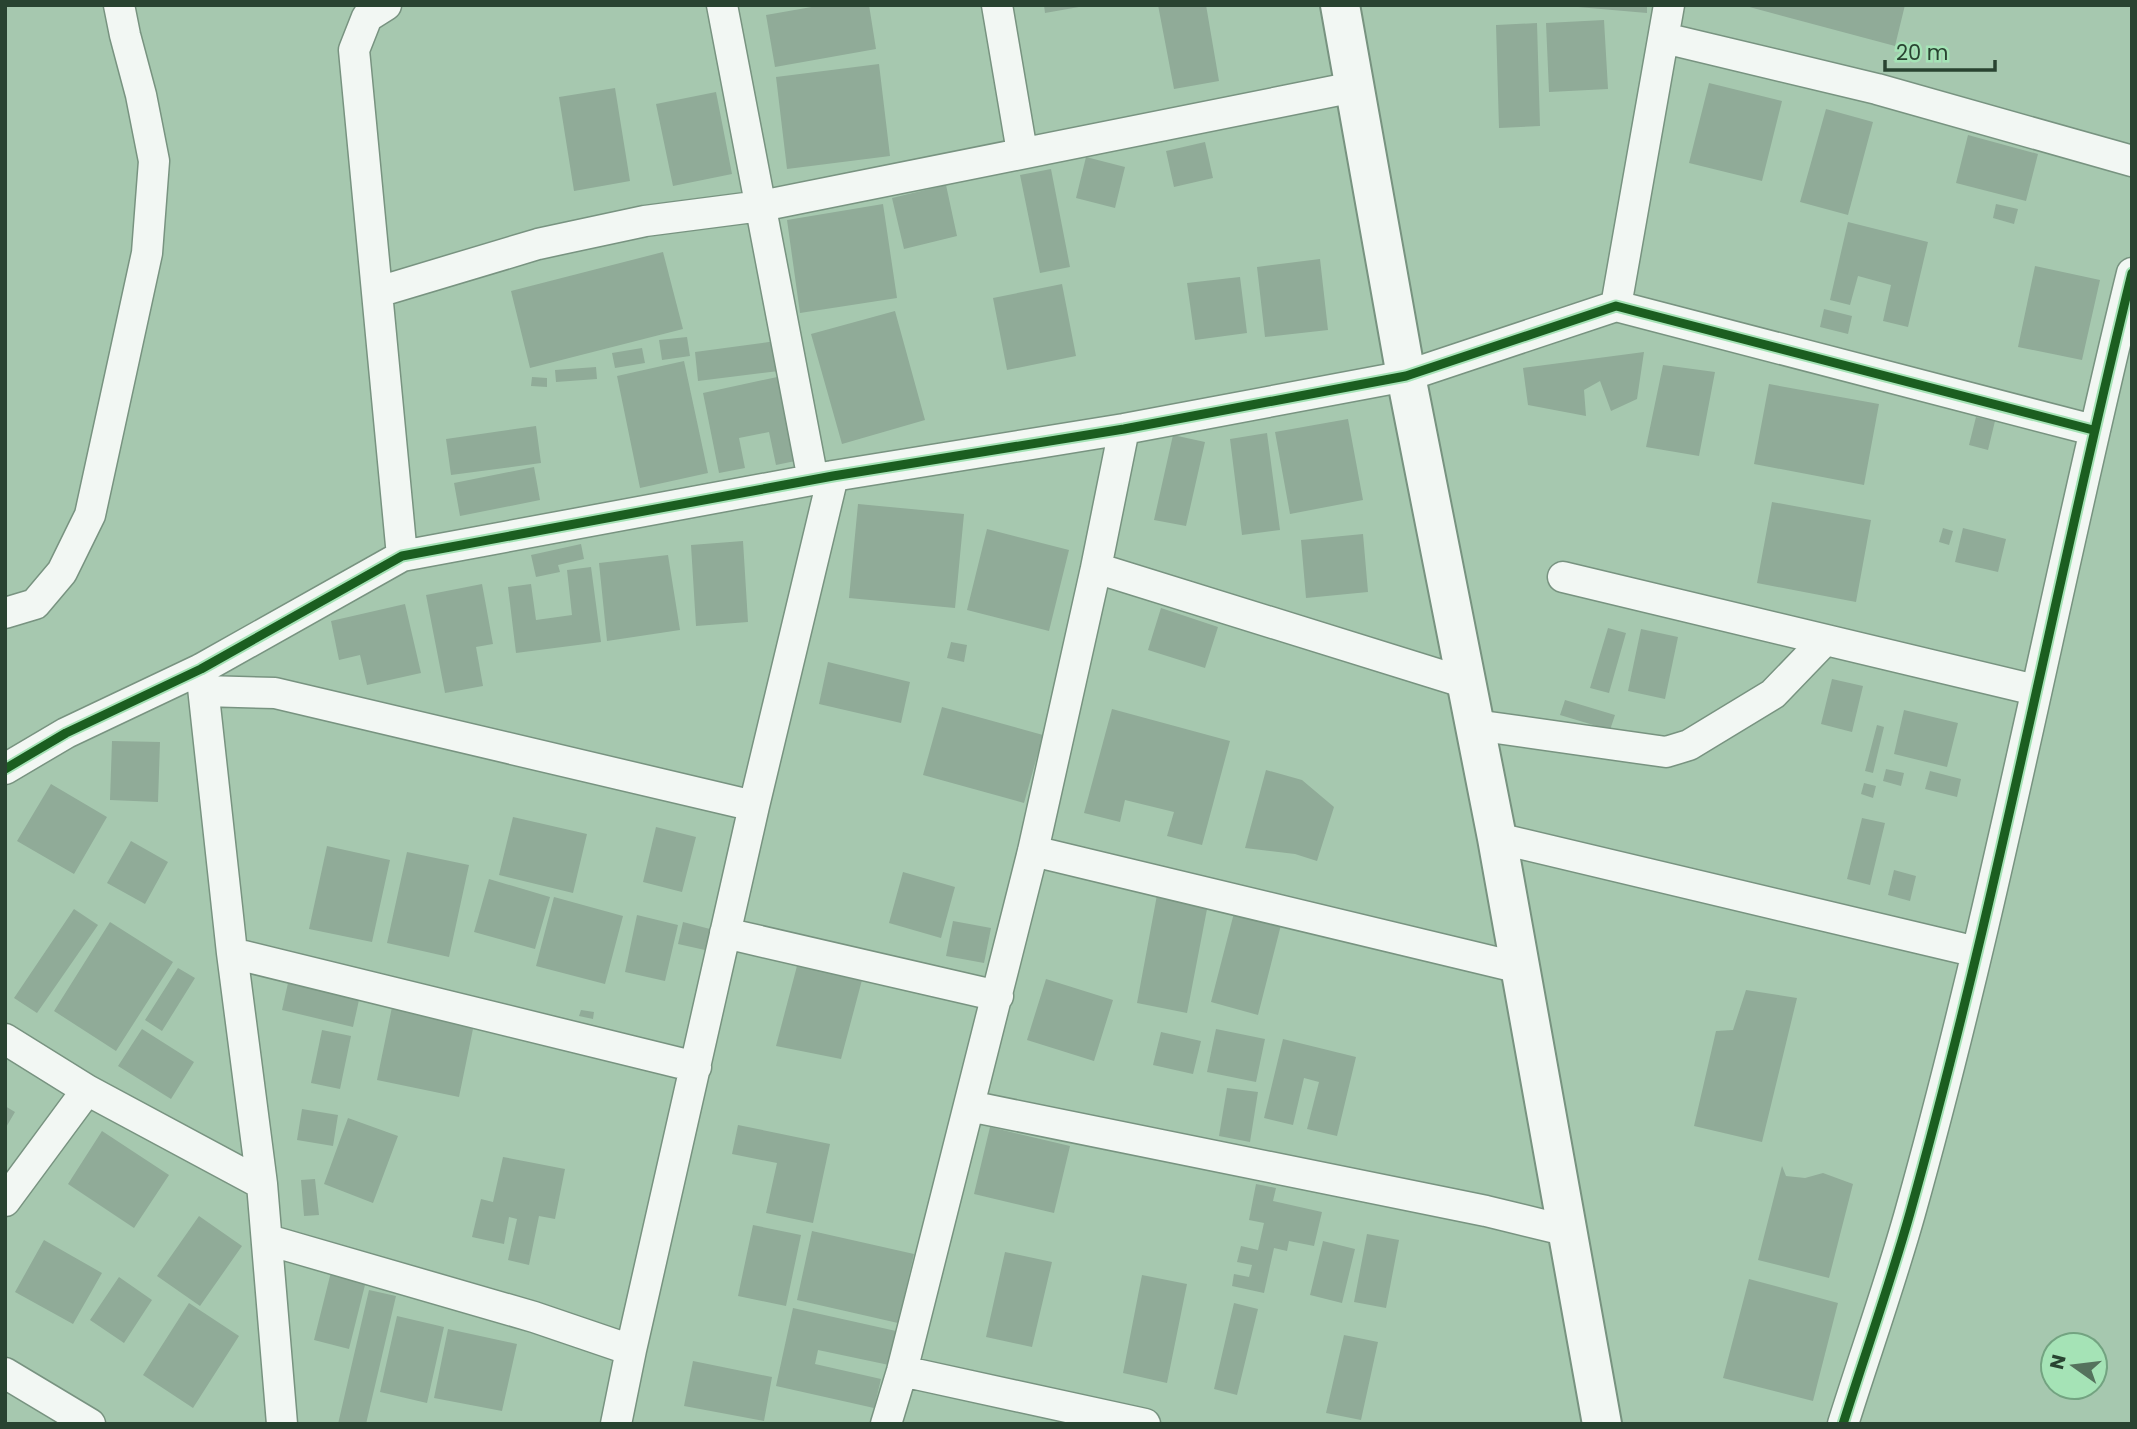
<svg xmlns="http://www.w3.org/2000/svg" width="2137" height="1429" font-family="Poppins,sans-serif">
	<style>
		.building { fill: #90ab98 }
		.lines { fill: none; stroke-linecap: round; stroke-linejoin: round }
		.street-casing { stroke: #789380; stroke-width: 33 }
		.secondary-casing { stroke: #789380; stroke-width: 42 }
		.street { stroke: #f2f7f3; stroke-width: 30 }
		.secondary { stroke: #f2f7f3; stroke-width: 38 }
		.cycleway-casing { stroke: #a5e3b6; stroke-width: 13 }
		.cycleway { stroke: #1b5e20; stroke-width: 9 }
	</style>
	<rect width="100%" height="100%" fill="#a6c8af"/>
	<!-- building -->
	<path class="building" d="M823 5H869L876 49 775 67 766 15Z
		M1044 5H1079V7L1045 13Z
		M1158 5H1206L1219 81 1174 89Z
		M1578 5H1647V13L1578 7Z
		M1742 5H1905L1895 46Z
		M1604 20 1608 89 1549 92 1546 23Z
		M1537 23 1540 126 1499 128 1496 25Z
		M879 64 890 156 787 169 776 77Z
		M1709 83 1782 101 1762 181 1689 163Z
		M615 88 630 181 574 191 559 97Z
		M716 92 732 174 673 186 656 104Z
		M1826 109 1873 122 1848 215 1800 202Z
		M1968 135 2038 154 2026 201 1956 183Z
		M1205 142 1213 178 1174 187 1166 151Z
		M1086 157 1125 167 1115 208 1076 198Z
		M1051 169 1070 267 1040 273 1020 175Z
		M946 185 957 236 904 249 892 198Z
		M883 204 897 298 800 313 787 220Z
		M1996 204 2018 209 2014 224 1993 218Z
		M1848 222 1928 242 1908 327 1883 321 1891 285 1858 276 1850 305 1830 300Z
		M663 252 683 329 530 368 511 291Z
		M1320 259 1328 330 1265 337 1257 267Z
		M2035 266 2100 280 2082 360 2018 347Z
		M1240 277 1247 333 1195 340 1187 283Z
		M1062 284 1076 356 1007 370 993 298Z
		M1824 309 1852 316 1848 334 1820 327Z
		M895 311 925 420 842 444 811 334Z
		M687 337 690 356 662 360 659 340Z
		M776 341 779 371 698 381 695 352Z
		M642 348 645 363 615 368 612 353Z
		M1644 352 1637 399 1611 411 1600 381 1584 390 1586 416 1528 405 1523 368Z
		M684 361 708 473 640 488 617 376Z
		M1663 365 1715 372 1699 456 1646 447Z
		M596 367 597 379 556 382 555 370Z
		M782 376 800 460 776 465 769 432 739 438 745 468 719 473 703 393Z
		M532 377 547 378V387L531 386Z
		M1769 384 1879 404 1864 485 1754 464Z
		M1976 417 1995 421 1988 450 1969 445Z
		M1348 419 1363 500 1290 514 1275 432Z
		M536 426 541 463 451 475 446 439Z
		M1267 433 1280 530 1242 535 1230 439Z
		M1173 435 1205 442 1186 526 1154 520Z
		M534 467 540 500 460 516 454 483Z
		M1772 502 1871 520 1856 602 1757 583Z
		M858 504 964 514 955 608 849 598Z
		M1943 528 1953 531 1949 545 1939 542Z
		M1963 528 2006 539 1998 572 1955 562Z
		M987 529 1069 550 1049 631 967 610Z
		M1363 534 1368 592 1306 598 1301 540Z
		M743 541 748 622 696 626 691 545Z
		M581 544 584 559 558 565 560 572 536 577 531 555Z
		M668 555 680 630 607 641 599 563Z
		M591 567 601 642 516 653 508 587 531 584 536 620 572 615 567 570Z
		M482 584 493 644 476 647 483 686 445 693 426 595Z
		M405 604 421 673 367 685 360 655 339 660 331 621Z
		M1161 608 1218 627 1205 668 1148 650Z
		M1608 628 1626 633 1609 693 1590 688Z
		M1641 629 1678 637 1665 699 1628 691Z
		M951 642 967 645 964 662 947 658Z
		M828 662 910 682 901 723 819 704Z
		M1832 679 1863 686 1852 732 1821 724Z
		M1565 700 1615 715 1610 730 1560 715Z
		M942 707 1043 735 1024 803 923 775Z
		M1112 709 1230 741 1202 845 1167 836 1174 812 1125 800 1120 822 1084 813Z
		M1904 710 1958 723 1947 767 1894 754Z
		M1877 725 1884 727 1873 773 1865 771Z
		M112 741 160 742 158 802 110 800Z
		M1886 769 1904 773 1901 786 1883 781Z
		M1266 770 1302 780 1334 807 1317 861 1295 854 1245 848Z
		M1930 771 1961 779 1957 797 1925 789Z
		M1864 783 1876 786 1873 798 1861 794Z
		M51 784 107 817 74 874 17 841Z
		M513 817 587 834 573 893 499 875Z
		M1862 818 1885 823 1870 885 1847 879Z
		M656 827 696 837 682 892 643 882Z
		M131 841 168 862 145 904 107 883Z
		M327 846 390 860 372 942 309 929Z
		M407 852 469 865 449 957 387 943Z
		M1894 870 1916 876 1910 901 1888 895Z
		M903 872 955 887 941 938 889 923Z
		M489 879 550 897 535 949 474 932Z
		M1157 895 1208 904 1187 1013 1137 1003Z
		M554 897 623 916 605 984 536 966Z
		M74 909 98 925 37 1013 14 998Z
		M1235 909 1282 921 1258 1015 1211 1002Z
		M637 915 678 925 665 981 625 972Z
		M953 921 991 928 984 963 946 956Z
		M110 922 173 962 116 1051 54 1011Z
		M683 922 710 929 705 950 678 944Z
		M797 966 862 980 841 1059 776 1046Z
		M178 968 195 978 162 1031 145 1020Z
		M1046 979 1113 1000 1094 1061 1027 1040Z
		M288 983 359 1000 353 1027 282 1010Z
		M1746 990 1797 998 1762 1142 1694 1126 1716 1031 1733 1030Z
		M392 1007 474 1024 459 1097 377 1080Z
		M581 1010 594 1012 593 1019 579 1016Z
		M142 1029 194 1062 171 1099 118 1066Z
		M1216 1029 1265 1039 1256 1082 1207 1072Z
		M322 1030 351 1036 340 1089 311 1083Z
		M1161 1032 1201 1041 1193 1074 1153 1065Z
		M1283 1039 1356 1057 1337 1136 1307 1129 1319 1082 1304 1078 1293 1125 1264 1118Z
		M1227 1088 1258 1092 1250 1142 1219 1136Z
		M5 1106 15 1112 5 1129Z
		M302 1109 338 1115 333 1146 297 1140Z
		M348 1118 398 1136 373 1203 324 1184Z
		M738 1125 830 1144 813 1223 766 1213 777 1163 732 1154Z
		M990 1127 1070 1146 1054 1213 974 1194Z
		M102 1131 169 1175 134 1228 68 1184Z
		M503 1157 565 1169 555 1219 539 1216 529 1265 508 1260 517 1219 509 1217 504 1244 472 1237 481 1199 493 1202Z
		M1782 1166 1786 1176 1805 1178 1823 1173 1853 1184 1829 1278 1758 1260Z
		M315 1179 319 1215 304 1216 301 1180Z
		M1256 1184 1276 1188 1273 1201 1322 1212 1314 1246 1289 1241 1287 1251 1274 1248 1264 1293 1232 1286 1234 1274 1249 1277 1252 1265 1237 1262 1241 1246 1258 1250 1264 1223 1249 1220Z
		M199 1216 242 1246 200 1306 157 1276Z
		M753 1225 801 1235 786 1306 738 1296Z
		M812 1231 914 1254 898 1323 797 1300Z
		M1367 1234 1399 1240 1386 1308 1354 1302Z
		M44 1240 102 1273 73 1324 15 1292Z
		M1323 1241 1355 1249 1342 1303 1310 1295Z
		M1005 1252 1052 1262 1032 1347 986 1337Z
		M331 1272 366 1281 349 1349 314 1340Z
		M1142 1275 1187 1284 1167 1383 1123 1373Z
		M119 1277 152 1300 124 1343 90 1320Z
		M1749 1279 1838 1303 1813 1401 1723 1378Z
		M369 1290 396 1296 366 1424H338Z
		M189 1303 239 1336 193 1408 143 1375Z
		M1234 1303 1258 1309 1237 1395 1214 1389Z
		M793 1308 896 1331 889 1365 818 1350 815 1364 881 1379 874 1408 776 1386Z
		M397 1316 444 1327 427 1403 380 1392Z
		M448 1329 517 1344 502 1411 434 1398Z
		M1344 1335 1378 1342 1361 1420 1326 1413Z
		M693 1361 772 1377 764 1421 684 1406Z"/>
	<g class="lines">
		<defs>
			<path id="street" d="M386 5 367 17 354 50 402 556
				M722 5 813 480
				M997 5 1022 152
				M1664 38 1877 89 2132 161
				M378 292 538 244 645 221 761 206 1354 87
				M1616 306 1669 5
				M1096 568 1466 683
				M1563 577 2035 690
				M5 613 35 604 62 572 90 515 147 253 154 161 141 95 125 35 119 5
				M201 669 232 953 262 1184 282 1424
				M204 691 275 693 754 806
				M1475 725 1666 752 1689 745 1773 694 1825 640
				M5 769 66 733 201 669 402 556 833 476 1124 429 1406 376 1616 306 2093 430
				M1497 838 1977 952
				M1033 851 1520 968
				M725 933 998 996
				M232 953 696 1067
				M5 1039 87 1090 262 1184
				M969 1106 1486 1211 1568 1231
				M5 1201 87 1090
				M268 1240 534 1317 631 1350
				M902 1371 1145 1424
				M5 1373 90 1424
				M616 1424 631 1350 754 806 833 476
				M886 1424 902 1371 1033 851 1096 568 1124 429
				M1843 1424C1865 1354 1890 1284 1910 1213 1997 903 2055 586 2132 273"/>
			<path id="secondary" d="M1340 5 1406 376 1497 838 1602 1424"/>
		</defs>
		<!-- street casing -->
		<use href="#street" class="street-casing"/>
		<!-- secondary casing -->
		<use href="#secondary" class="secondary-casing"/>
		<!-- street -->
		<use href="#street" class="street"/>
		<!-- secondary -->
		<use href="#secondary" class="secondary"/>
		<defs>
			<path id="cycleway" d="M5 769 66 733 201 669 402 556 833 476 1124 429 1406 376 1616 306 2093 430
				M1843 1424C1865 1354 1890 1284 1910 1213 1997 903 2055 586 2132 273"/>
		</defs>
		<!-- cycleway casing -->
		<use href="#cycleway" class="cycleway-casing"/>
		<!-- cycleway -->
		<use href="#cycleway" class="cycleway"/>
	</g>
	<!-- border -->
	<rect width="2137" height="1429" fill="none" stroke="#294331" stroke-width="14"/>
	<!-- north arrow -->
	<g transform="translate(2074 1366) rotate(284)"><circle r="33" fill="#a5e3b6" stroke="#73a381" stroke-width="2"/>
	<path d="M0-5L12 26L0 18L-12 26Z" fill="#55725d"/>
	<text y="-10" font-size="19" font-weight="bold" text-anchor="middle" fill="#294331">N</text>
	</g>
	<!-- scale -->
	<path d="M1885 60v10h110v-10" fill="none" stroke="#294331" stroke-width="3.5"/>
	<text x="1896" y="60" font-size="21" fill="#294331" stroke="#a5e3b6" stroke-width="5" paint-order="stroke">20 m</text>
</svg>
